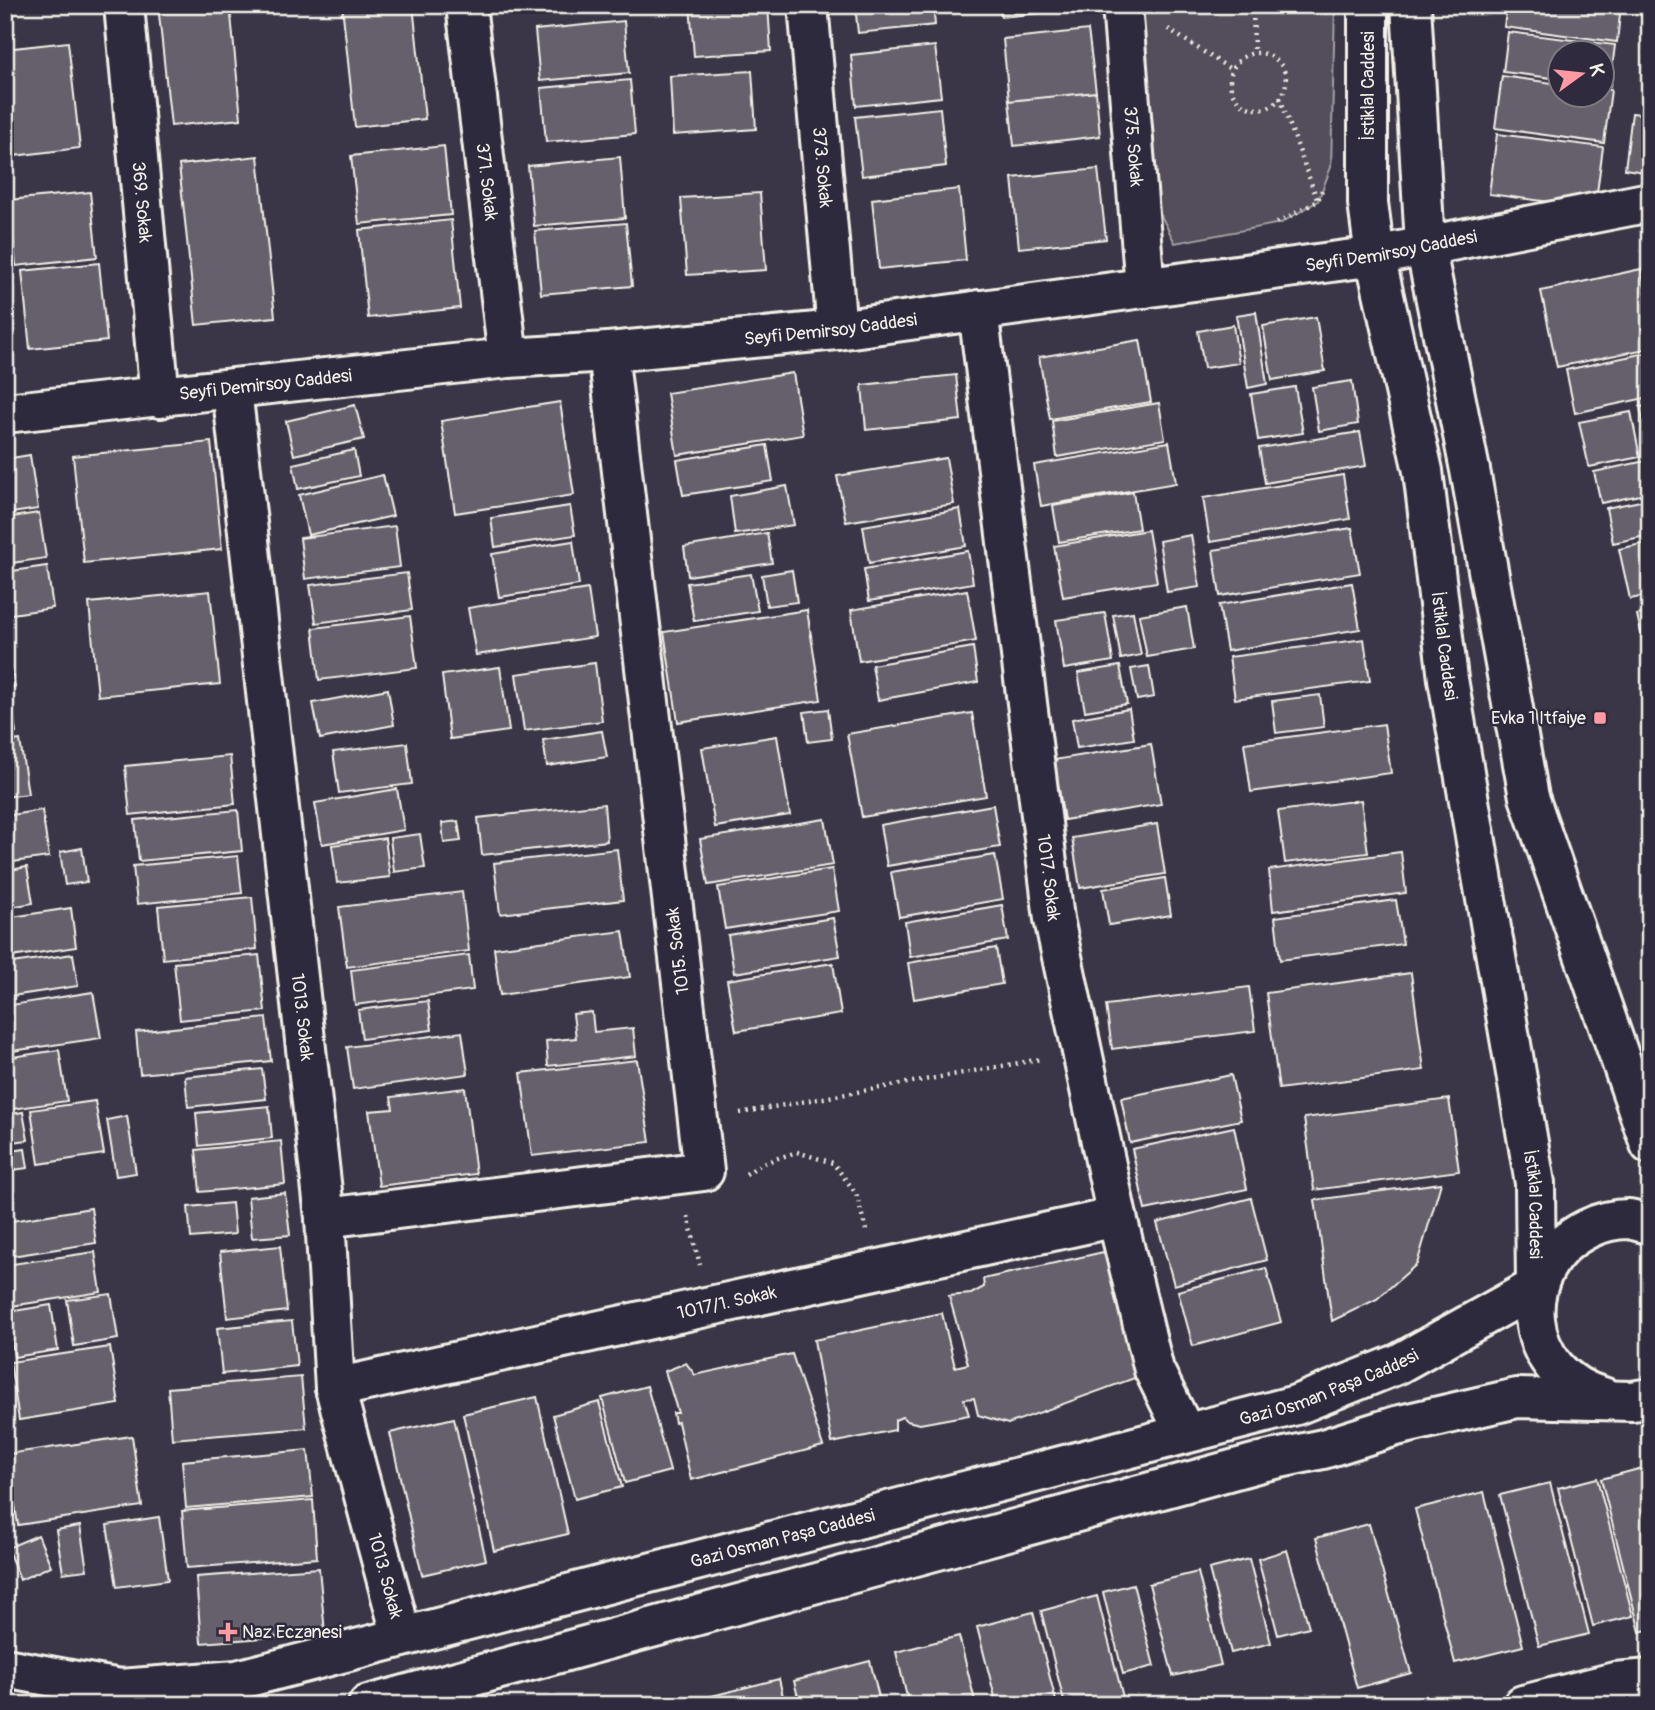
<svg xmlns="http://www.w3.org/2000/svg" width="1655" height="1710" font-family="Pangolin,sans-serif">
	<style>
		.green { fill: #534e5c; stroke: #a4a0a2; stroke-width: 2 }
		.building { fill: #65616c; stroke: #f4f1e8; stroke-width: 2 }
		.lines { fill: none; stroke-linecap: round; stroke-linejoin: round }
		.street-casing { stroke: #f4f1e8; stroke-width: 44 }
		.secondary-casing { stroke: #f4f1e8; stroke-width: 44 }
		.path { stroke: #f4f1e8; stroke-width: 4.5; stroke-dasharray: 2 5; stroke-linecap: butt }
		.street { stroke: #2f2a3d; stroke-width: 38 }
		.secondary { stroke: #2f2a3d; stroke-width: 38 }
		.poi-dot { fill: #ff9aa2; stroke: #2f2a3d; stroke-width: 2.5 }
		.labels { text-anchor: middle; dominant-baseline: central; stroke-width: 5; stroke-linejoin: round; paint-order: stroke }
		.street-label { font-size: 18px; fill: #f4f1e8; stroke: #2f2a3d }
		.poi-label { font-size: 18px; fill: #f4f1e8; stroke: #2f2a3d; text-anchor: end }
	</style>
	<rect width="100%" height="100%" fill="#3b3647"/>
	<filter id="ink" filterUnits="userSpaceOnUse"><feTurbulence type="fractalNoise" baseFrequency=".0143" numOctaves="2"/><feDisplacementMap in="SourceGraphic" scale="14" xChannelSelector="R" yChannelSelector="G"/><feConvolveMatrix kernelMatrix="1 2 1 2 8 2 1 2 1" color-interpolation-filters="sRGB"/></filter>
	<g filter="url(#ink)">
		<!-- green -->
		<path class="green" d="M1138 5H1335L1331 167 1318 201 1281 223 1175 243 1153 200Z"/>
		<!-- building -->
		<path class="building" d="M158 5H230L241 119 171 126Z
			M342 5H413L425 119 355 127Z
			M690 5H768L771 51 694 56Z
			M855 5H933L935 25 858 33Z
			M1000 5H1090V8L1001 17Z
			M1507 5H1621L1617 42 1504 27Z
			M624 21 629 73 540 81 535 30Z
			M1088 30 1096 92 1009 101 1003 39Z
			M1508 32 1615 45 1610 86 1602 85V52H1560V79L1503 72Z
			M68 42 80 148 5 157V49Z
			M935 46 941 97 856 106 851 55Z
			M752 71 756 129 673 135 670 76Z
			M1502 76 1560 84V94H1602V89L1611 90 1604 143 1495 128Z
			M630 80 635 134 546 142 541 88Z
			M1096 92 1100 136 1014 146 1009 101Z
			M940 108 946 166 862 176 855 117Z
			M1632 113 1650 115V173L1625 169Z
			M1497 134 1603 147 1595 208 1489 194Z
			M444 146 451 215 359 224 351 156Z
			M258 156 275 317 196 325 179 165Z
			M620 157 625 218 534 226 528 166Z
			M1098 169 1106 239 1019 248 1012 178Z
			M959 189 966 260 879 269 872 199Z
			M90 192 97 257 16 266 9 200Z
			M760 193 766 270 687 275 681 198Z
			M451 220 460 308 368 318 359 230Z
			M626 223 632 286 541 294 535 231Z
			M99 263 107 341 30 349 22 271Z
			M1641 269 1650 308V348L1557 367 1541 291Z
			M1256 312 1267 384 1248 388 1236 315Z
			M1316 317 1325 371 1272 380 1263 326Z
			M1233 325 1239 363 1204 368 1198 331Z
			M1140 340 1151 402 1050 419 1039 357Z
			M1650 352V397L1575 413 1566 370Z
			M793 373 803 435 677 455 667 393Z
			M956 375 961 420 866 430 862 385Z
			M1352 381 1358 424 1319 431 1312 387Z
			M1295 387 1303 433 1258 440 1251 394Z
			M560 402 574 495 455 513 441 421Z
			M1159 403 1165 439 1057 457 1052 421Z
			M355 405 364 439 294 455 286 421Z
			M1650 405V450H1649L1640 407Z
			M1631 412 1640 457 1589 467 1579 422Z
			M1360 432 1366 466 1265 483 1259 448Z
			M211 442 222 549 84 563 73 456Z
			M1169 442 1176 483 1041 506 1034 465Z
			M767 445 773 481 683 495 677 460Z
			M354 450 359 476 298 489 293 464Z
			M30 455 38 509 5 514V459Z
			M946 458 954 504 846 522 837 476Z
			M1650 460V493L1601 503 1594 472Z
			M383 475 393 516 308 535 299 495Z
			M1343 475 1350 519 1210 542 1203 498Z
			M787 486 794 525 735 534 730 496Z
			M1133 492 1139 529 1059 542 1053 506Z
			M1650 499V535L1613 543 1606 508Z
			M570 506 575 535 495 547 491 518Z
			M960 509 966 546 869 563 863 526Z
			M39 513 46 558 5 564V518Z
			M395 526 400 567 305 579 300 538Z
			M1352 528 1360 573 1220 596 1213 550Z
			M1148 530 1157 582 1063 597 1054 546Z
			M767 533 772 563 688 576 684 547Z
			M1191 535 1200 587 1167 592 1159 541Z
			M573 541 579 585 499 597 492 554Z
			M1650 542V595L1630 599 1619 549Z
			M968 551 973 583 869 601 864 569Z
			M47 566 53 608 5 615V572Z
			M792 570 797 602 767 606 762 575Z
			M407 573 412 610 316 623 310 585Z
			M751 574 758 611 694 621 687 583Z
			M1352 583 1360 629 1227 651 1219 605Z
			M588 589 595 637 476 655 468 608Z
			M967 590 976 641 859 661 851 610Z
			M210 591 220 684 98 696 89 603Z
			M1187 607 1194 649 1147 657 1139 615Z
			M807 610 821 700 678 722 664 632Z
			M1133 612 1141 655 1121 659 1113 615Z
			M1650 612V668H1649L1637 615Z
			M1105 613 1113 661 1064 669 1056 620Z
			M410 616 417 668 319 680 313 628Z
			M1364 639 1370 681 1235 699 1229 657Z
			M8 646 15 687 5 689V647Z
			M973 647 978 682 878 700 872 665Z
			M595 663 602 721 524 731 516 674Z
			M1120 666 1127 704 1085 711 1078 673Z
			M1149 666 1154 697 1137 700 1131 669Z
			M500 667 509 731 450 739 442 675Z
			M388 689 394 725 320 739 313 703Z
			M1320 695 1324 727 1276 733 1272 701Z
			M11 696 16 733 5 735V697Z
			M828 709 832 739 808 742 804 712Z
			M1129 709 1134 739 1077 748 1072 719Z
			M972 713 986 796 862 817 847 734Z
			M1384 724 1391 773 1251 792 1244 743Z
			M602 731 607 757 547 766 543 740Z
			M777 736 790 815 715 827 702 748Z
			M20 740 28 794 5 797V742Z
			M407 743 412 784 339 793 333 752Z
			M1151 744 1161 804 1064 820 1054 760Z
			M230 756 235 804 130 815 125 766Z
			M397 789 404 830 322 844 315 803Z
			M1361 800 1368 853 1285 863 1278 811Z
			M604 804 607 841 482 855 478 818Z
			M993 805 1000 847 887 866 880 825Z
			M42 810 49 857 5 863V816Z
			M238 810 242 851 139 861 135 820Z
			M825 819 833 865 708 885 700 839Z
			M458 821 461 841 444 843 442 823Z
			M1157 824 1165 874 1080 888 1072 838Z
			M420 834 425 868 394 872 390 838Z
			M385 838 390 877 337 883 332 845Z
			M82 848 87 882 65 885 60 852Z
			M617 849 623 900 500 914 494 863Z
			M1401 852 1406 893 1273 911 1269 870Z
			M995 855 1003 899 899 917 891 872Z
			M238 856 242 893 137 904 133 866Z
			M27 867 33 903 5 908V871Z
			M832 869 839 911 725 929 718 887Z
			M1165 878 1171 915 1109 925 1103 889Z
			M462 892 469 951 347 967 339 907Z
			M252 897 257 949 163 959 158 906Z
			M1396 900 1403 944 1280 960 1275 917Z
			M1002 905 1008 940 910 957 905 922Z
			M71 908 76 947 5 958V918Z
			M833 918 840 956 734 973 728 935Z
			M623 931 630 977 500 995 494 948Z
			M996 948 1002 984 914 999 908 963Z
			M73 954 78 986 5 997V964Z
			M259 955 265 1011 180 1020 174 963Z
			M469 955 473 990 355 1005 351 970Z
			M833 963 841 1014 736 1031 727 980Z
			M1411 973 1424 1070 1279 1089 1266 993Z
			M1249 987 1255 1031 1112 1049 1106 1005Z
			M93 992 101 1038 5 1052V1006Z
			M428 1001 432 1030 362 1039 358 1010Z
			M592 1012 594 1032 633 1028 636 1056 548 1066 546 1041 576 1038 573 1014Z
			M266 1018 271 1061 140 1074 136 1032Z
			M462 1032 468 1074 353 1089 347 1047Z
			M59 1050 67 1101 5 1110V1058Z
			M637 1060 650 1142 532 1156 521 1073Z
			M262 1069 266 1099 188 1107 185 1077Z
			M1231 1075 1241 1120 1130 1143 1121 1098Z
			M465 1088 476 1174 379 1186 369 1111 393 1109 391 1097Z
			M1449 1099 1459 1171 1314 1190 1304 1118Z
			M95 1101 104 1154 39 1164 31 1110Z
			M269 1106 272 1138 199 1146 196 1113Z
			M23 1112 28 1140 5 1143V1115Z
			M127 1116 136 1173 116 1176 107 1120Z
			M1234 1127 1247 1189 1145 1210 1132 1149Z
			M281 1141 285 1184 200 1192 196 1150Z
			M25 1149 28 1168 5 1171V1152Z
			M1441 1183 1417 1264 1377 1299 1332 1321 1315 1200Z
			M285 1193 290 1235 252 1238 248 1197Z
			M1251 1198 1267 1260 1174 1285 1157 1223Z
			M232 1203 235 1234 191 1238 188 1207Z
			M91 1208 96 1243 5 1257V1222Z
			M280 1246 287 1311 227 1318 220 1252Z
			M1108 1251 1143 1375 1008 1424 978 1415 974 1398 964 1399 969 1415 920 1424 907 1421 902 1417 895 1420V1430L832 1443 814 1340 942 1313 955 1367 968 1364 949 1296 971 1294 984 1287 983 1279Z
			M95 1252 101 1292 5 1307V1265Z
			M1266 1268 1281 1322 1193 1346 1178 1291Z
			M111 1294 118 1339 74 1346 67 1300Z
			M51 1305 58 1350 14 1357 8 1312Z
			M292 1321 297 1366 222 1374 217 1328Z
			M110 1347 119 1404 19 1420 10 1362Z
			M792 1354 823 1446 691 1480 678 1422 675 1423 673 1413H678L665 1371 686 1363 695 1375Z
			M301 1377 306 1428 172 1439 168 1388Z
			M647 1386 670 1471 625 1483 602 1398Z
			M537 1397 568 1534 494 1551 463 1414Z
			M599 1402 622 1487 575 1499 553 1415Z
			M454 1418 486 1560 422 1575 390 1433Z
			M132 1436 142 1506 18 1525 7 1454Z
			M308 1450 313 1497 186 1508 182 1461Z
			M1650 1466V1629L1640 1632 1601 1479Z
			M1597 1478 1633 1616 1593 1626 1558 1488Z
			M1550 1483 1589 1634 1539 1646 1500 1495Z
			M1484 1492 1523 1646 1455 1663 1415 1509Z
			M313 1500 317 1558 187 1568 182 1511Z
			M159 1517 168 1580 117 1587 107 1525Z
			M1369 1524 1411 1673 1357 1688 1316 1538Z
			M80 1526 87 1570 63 1573 56 1530Z
			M38 1535 51 1566 20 1580 7 1548Z
			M1287 1550 1309 1627 1278 1635 1258 1559Z
			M1249 1559 1271 1643 1231 1653 1209 1569Z
			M319 1568 325 1633 201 1643 196 1577Z
			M1198 1572 1221 1665 1173 1676 1149 1584Z
			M1133 1584 1154 1666 1123 1674 1103 1592Z
			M1097 1596 1125 1705H1065L1041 1611Z
			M1033 1612 1057 1705H997L977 1627Z
			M959 1636 976 1705H909L896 1652Z
			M870 1661 881 1705H800L794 1681Z
			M779 1679 785 1705H711L708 1697Z
			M1210 1697 1212 1705H1179Z"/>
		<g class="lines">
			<defs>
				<g id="street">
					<path id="s1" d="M124 5 160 398"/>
					<path id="s2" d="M466 5 508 358"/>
					<path id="s3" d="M808 5 837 330"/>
					<path id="s4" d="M1122 5 1145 288"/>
					<path id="s5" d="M978 310 1054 919 1117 1217 1154 1370 1185 1433"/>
					<path id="s6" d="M232 389 325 1218 335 1388 402 1637"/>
					<path d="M325 1218 704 1171 608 352"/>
					<path id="s7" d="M335 1388 1117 1217"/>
					<path d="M1523 1705 1615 1682 1650 1679"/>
				</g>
				<g id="secondary">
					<path id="s8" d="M1368 5V203L1375 256 1423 471 1448 679 1535 1183 1536 1287"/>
					<path d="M1411 5 1425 245 1470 470 1529 797 1650 1144"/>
					<path id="s9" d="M5 413 508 358 608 352 837 330 1375 256 1650 202"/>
					<path d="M1603 1397C1520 1375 1510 1267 1587 1229 1599 1223 1615 1219 1629 1219 1635 1220 1643 1223 1650 1224"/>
					<path id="s10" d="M5 1668 120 1689 237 1680 1296 1405 1398 1364 1536 1287"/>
					<path d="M368 1705 1261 1462 1323 1449 1396 1426 1517 1398 1632 1401 1650 1398"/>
				</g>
			</defs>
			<!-- street casing -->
			<use href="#street" class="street-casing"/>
			<!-- secondary casing -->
			<use href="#secondary" class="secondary-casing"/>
			<!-- path -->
			<path class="path" d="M1253 5 1254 53
				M1168 29 1232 70
				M1230 81a28 28 0 1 1 56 0a28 28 0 1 1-56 0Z
				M1280 98 1317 199
				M1277 223 1318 201 1323 187
				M740 1113 1041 1059
				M746 1174 763 1163 797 1152 833 1163 856 1193 866 1230
				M688 1216 700 1265"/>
			<!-- street -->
			<use href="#street" class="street"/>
			<!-- secondary -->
			<use href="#secondary" class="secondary"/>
		</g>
	</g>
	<!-- markers -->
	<g class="poi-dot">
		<rect x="1593" y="711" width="14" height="14" rx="3.5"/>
		<path d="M224.5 1621.5h7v7h7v7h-7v7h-7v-7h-7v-7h7z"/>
	</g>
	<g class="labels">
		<!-- street labels -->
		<g class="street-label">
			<text transform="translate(1368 86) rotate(-90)">İstiklal Caddesi</text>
			<text stroke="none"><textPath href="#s4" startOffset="142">375. Sokak</textPath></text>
			<text stroke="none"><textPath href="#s3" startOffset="163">373. Sokak</textPath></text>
			<text stroke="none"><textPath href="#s2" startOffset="178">371. Sokak</textPath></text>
			<text stroke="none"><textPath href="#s1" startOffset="198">369. Sokak</textPath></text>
			<text stroke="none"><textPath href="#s9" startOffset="1396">Seyfi Demirsoy Caddesi</textPath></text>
			<text stroke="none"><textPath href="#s9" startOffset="830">Seyfi Demirsoy Caddesi</textPath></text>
			<text stroke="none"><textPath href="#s9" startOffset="262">Seyfi Demirsoy Caddesi</textPath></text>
			<text stroke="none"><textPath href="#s8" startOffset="648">İstiklal Caddesi</textPath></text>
			<text stroke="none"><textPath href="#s5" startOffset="572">1017. Sokak</textPath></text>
			<text transform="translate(678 951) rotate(-97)">1015. Sokak</text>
			<text stroke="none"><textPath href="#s6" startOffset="632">1013. Sokak</textPath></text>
			<text stroke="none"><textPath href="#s8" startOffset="1214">İstiklal Caddesi</textPath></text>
			<text stroke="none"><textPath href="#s7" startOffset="401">1017/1. Sokak</textPath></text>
			<text stroke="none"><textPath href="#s10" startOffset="1365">Gazi Osman Paşa Caddesi</textPath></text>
			<text stroke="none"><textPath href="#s10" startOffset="798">Gazi Osman Paşa Caddesi</textPath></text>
			<text stroke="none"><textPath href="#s6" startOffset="1199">1013. Sokak</textPath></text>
		</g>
		<!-- poi labels -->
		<g class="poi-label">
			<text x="1586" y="718">Evka 1 Itfaiye</text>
			<text x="242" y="1632" text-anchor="start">Naz Eczanesi</text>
		</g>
	</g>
	<!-- margin -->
	<rect width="1655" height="1710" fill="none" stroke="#2f2a3d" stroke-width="28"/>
	<rect x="14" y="14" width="1627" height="1682" fill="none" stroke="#f4f1e8" stroke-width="2.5" filter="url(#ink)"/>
	<!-- north arrow -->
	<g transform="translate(1581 74) rotate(75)"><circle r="33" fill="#2f2a3d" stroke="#7e7a81" stroke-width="2"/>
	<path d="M0-5L12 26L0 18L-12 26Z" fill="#ff9aa2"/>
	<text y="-10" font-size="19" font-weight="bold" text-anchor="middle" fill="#f4f1e8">K</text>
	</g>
</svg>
